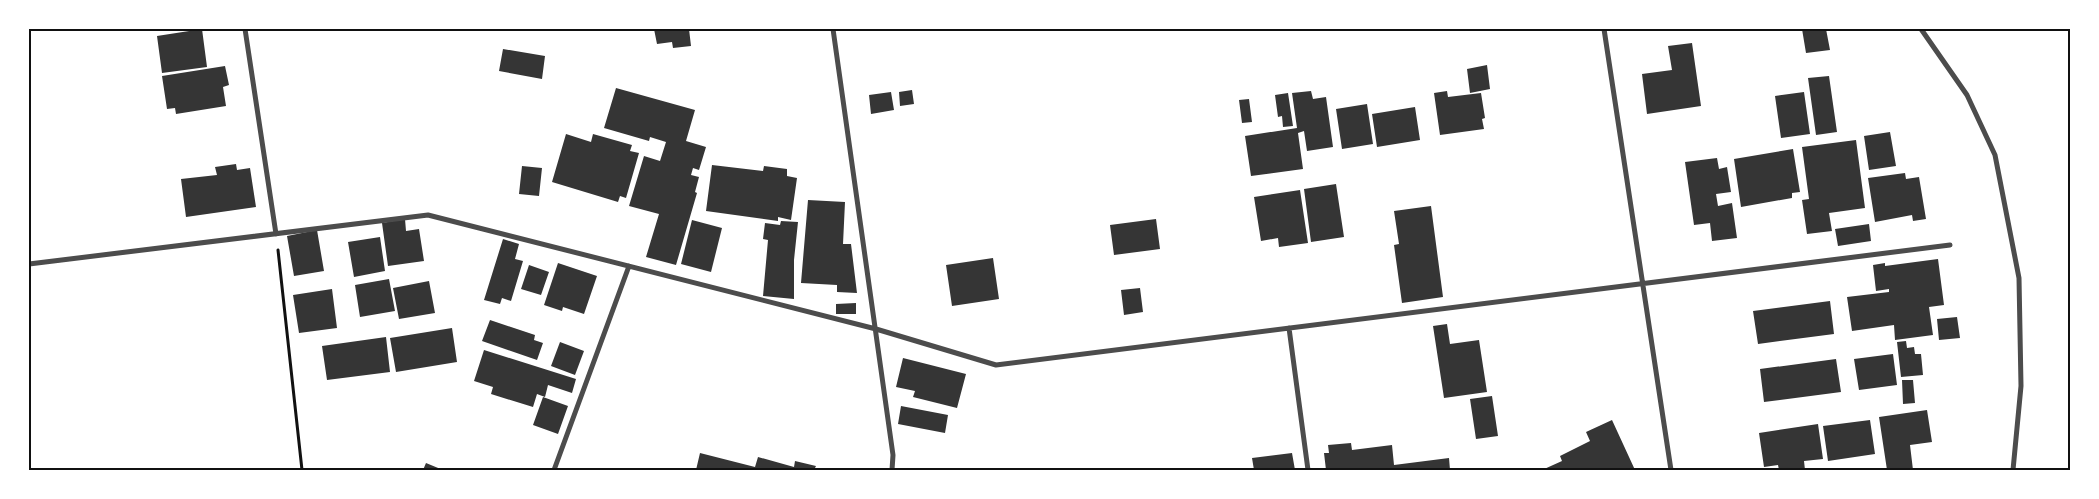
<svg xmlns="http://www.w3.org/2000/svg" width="2099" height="499" font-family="'DejaVu Sans',sans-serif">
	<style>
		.building { fill: #353535 }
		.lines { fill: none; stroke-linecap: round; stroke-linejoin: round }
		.path { stroke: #111; stroke-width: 3 }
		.minor { stroke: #4c4c4c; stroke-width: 5 }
		.neatline { fill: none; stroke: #111; stroke-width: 2 }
	</style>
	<rect width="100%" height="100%" fill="#fff"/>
	<!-- building -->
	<path class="building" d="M202 29 207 67 162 73 157 36Z
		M654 29H689L691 46 673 48 672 42 657 44Z
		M1802 29H1826L1830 50 1806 53Z
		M1692 43 1701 106 1647 114 1642 74 1672 70 1668 46Z
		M503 49 545 56 542 79 499 71Z
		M1487 65 1490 89 1470 93 1467 69Z
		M225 66 229 85 223 87 226 106 176 114 175 108 167 109 162 76Z
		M1829 76 1837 132 1816 135 1808 78Z
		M616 88 695 110 686 141 706 147 699 170 693 168 691 175 699 177 695 192 697 193 676 265 646 257 659 214 629 206 644 156 660 161 666 142 650 137 649 141 604 128Z
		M912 90 914 104 900 106 899 92Z
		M1311 91 1313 99 1326 97 1333 147 1307 151 1304 131 1298 133 1303 169 1251 176 1245 136 1297 128 1292 93Z
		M1447 91 1448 97 1481 93 1485 118 1482 119 1484 129 1440 135 1434 93Z
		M891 92 894 110 871 114 869 95Z
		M1804 92 1810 134 1781 138 1775 96Z
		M1288 93 1293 126 1283 127 1282 116 1278 117 1275 95Z
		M1249 99 1252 122 1242 123 1239 100Z
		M1367 104 1373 144 1342 149 1336 109Z
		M1415 107 1420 140 1377 147 1372 114Z
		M1890 132 1896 166 1869 170 1864 136Z
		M566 134 591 142 593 134 632 145 630 151 639 153 626 198 620 196 618 202 552 182Z
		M1856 140 1865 208 1829 213 1832 231 1807 234 1802 200 1809 199 1802 147Z
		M1793 149 1800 192 1792 193V198L1741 207 1734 159Z
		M1717 158 1719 169 1727 167 1731 192 1716 194 1718 206 1732 203 1737 238 1712 241 1710 223 1694 225 1685 162Z
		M236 164 237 170 250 168 256 207 186 217 181 179 217 175 215 167Z
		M712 165 763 171 764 166 787 169V176L797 178 791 220 778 217V221L706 211Z
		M522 166 542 168 539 196 519 194Z
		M1905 173 1906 179 1919 177 1926 219 1913 221 1912 215 1875 222 1868 178Z
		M1336 184 1344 237 1311 242 1304 189Z
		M1300 190 1308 243 1279 247 1278 238 1261 241 1254 197Z
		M808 200 845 202 843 244H851L857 293 837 292V285L801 283Z
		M1431 206 1443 297 1402 303 1394 245 1399 244 1394 211Z
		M405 219 406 231 419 229 424 261 388 266 382 223Z
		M1156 219 1160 249 1114 255 1110 225Z
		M692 220 722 228 711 272 681 264Z
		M781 221 798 222 794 260V299L763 296 768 240 763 239 765 223 780 225Z
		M1869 224 1871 241 1838 246 1835 229Z
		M317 230 324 271 294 276 287 236Z
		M380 237 385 271 354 277 348 242Z
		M503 239 519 244 515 259 523 261 511 301 502 298 500 304 484 300Z
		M993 258 999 299 952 306 946 265Z
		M1938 259 1944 305 1929 307 1933 335 1895 340 1894 325 1852 331 1847 297 1889 292V289L1876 291 1873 265 1885 263V266Z
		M558 263 597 276 584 314 563 307 562 311 544 305Z
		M529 265 549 272 541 295 521 289Z
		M389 279 395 311 360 317 355 285Z
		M429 281 435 313 399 319 393 288Z
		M1140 288 1143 312 1124 315 1121 290Z
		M332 289 337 328 299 333 293 295Z
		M1830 301 1834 334 1758 344 1753 311Z
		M856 303V314H836V304Z
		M1957 317 1960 338 1939 340 1937 319Z
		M490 320 535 335 534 340 543 343 537 360 482 341Z
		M1447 324 1450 344 1479 340 1487 392 1444 398 1433 326Z
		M452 328 457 362 396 372 390 338Z
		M386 337 390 372 327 380 322 346Z
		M1906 341 1907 348 1914 347 1915 354H1921L1923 375 1901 377 1897 342Z
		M560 342 584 351 575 375 551 366Z
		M484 350 576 379 572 393 548 385 545 397 537 394 533 407 491 394 493 387 474 381Z
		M1893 354 1897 385 1859 390 1854 359Z
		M903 358 966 374 957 408 913 397 915 391 896 387Z
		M1836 359 1841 392 1764 402 1760 369Z
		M1902 380H1913L1915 403 1903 404Z
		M1492 396 1498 436 1476 439 1470 399Z
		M543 397 568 406 558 434 533 425Z
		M901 406 948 415 945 433 898 424Z
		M1927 410 1932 442 1910 445 1913 470H1887L1879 417Z
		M1612 420 1635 470H1542L1562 461 1560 456 1590 441 1586 432Z
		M1870 420 1875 454 1828 461 1823 426Z
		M1818 424 1823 459 1804 461 1805 470H1779L1778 465 1764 467 1759 433Z
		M1351 443 1352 450 1392 445 1394 465 1449 458 1450 470H1326L1324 453H1329L1328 445Z
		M700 453 755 467 758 457 794 467 795 461 816 466 814 470H696Z
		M1292 453 1295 470H1254L1252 458Z
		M426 463 443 470H423Z"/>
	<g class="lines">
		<!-- path -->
		<path class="path" d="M278 250 302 470"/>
		<!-- minor -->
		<path class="minor" d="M245 29 276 234
			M833 29 893 455 892 470
			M1604 29 1671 470
			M1921 29 1967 95 1995 155 2019 278 2021 386 2013 470
			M29 264 428 215 876 329 996 365 1950 245
			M1289 328 1308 470
			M554 470 629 266"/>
	</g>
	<!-- border -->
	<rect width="2099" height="499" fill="none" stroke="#ffffff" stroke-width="60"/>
	<rect x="30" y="30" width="2039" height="439" class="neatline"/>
</svg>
